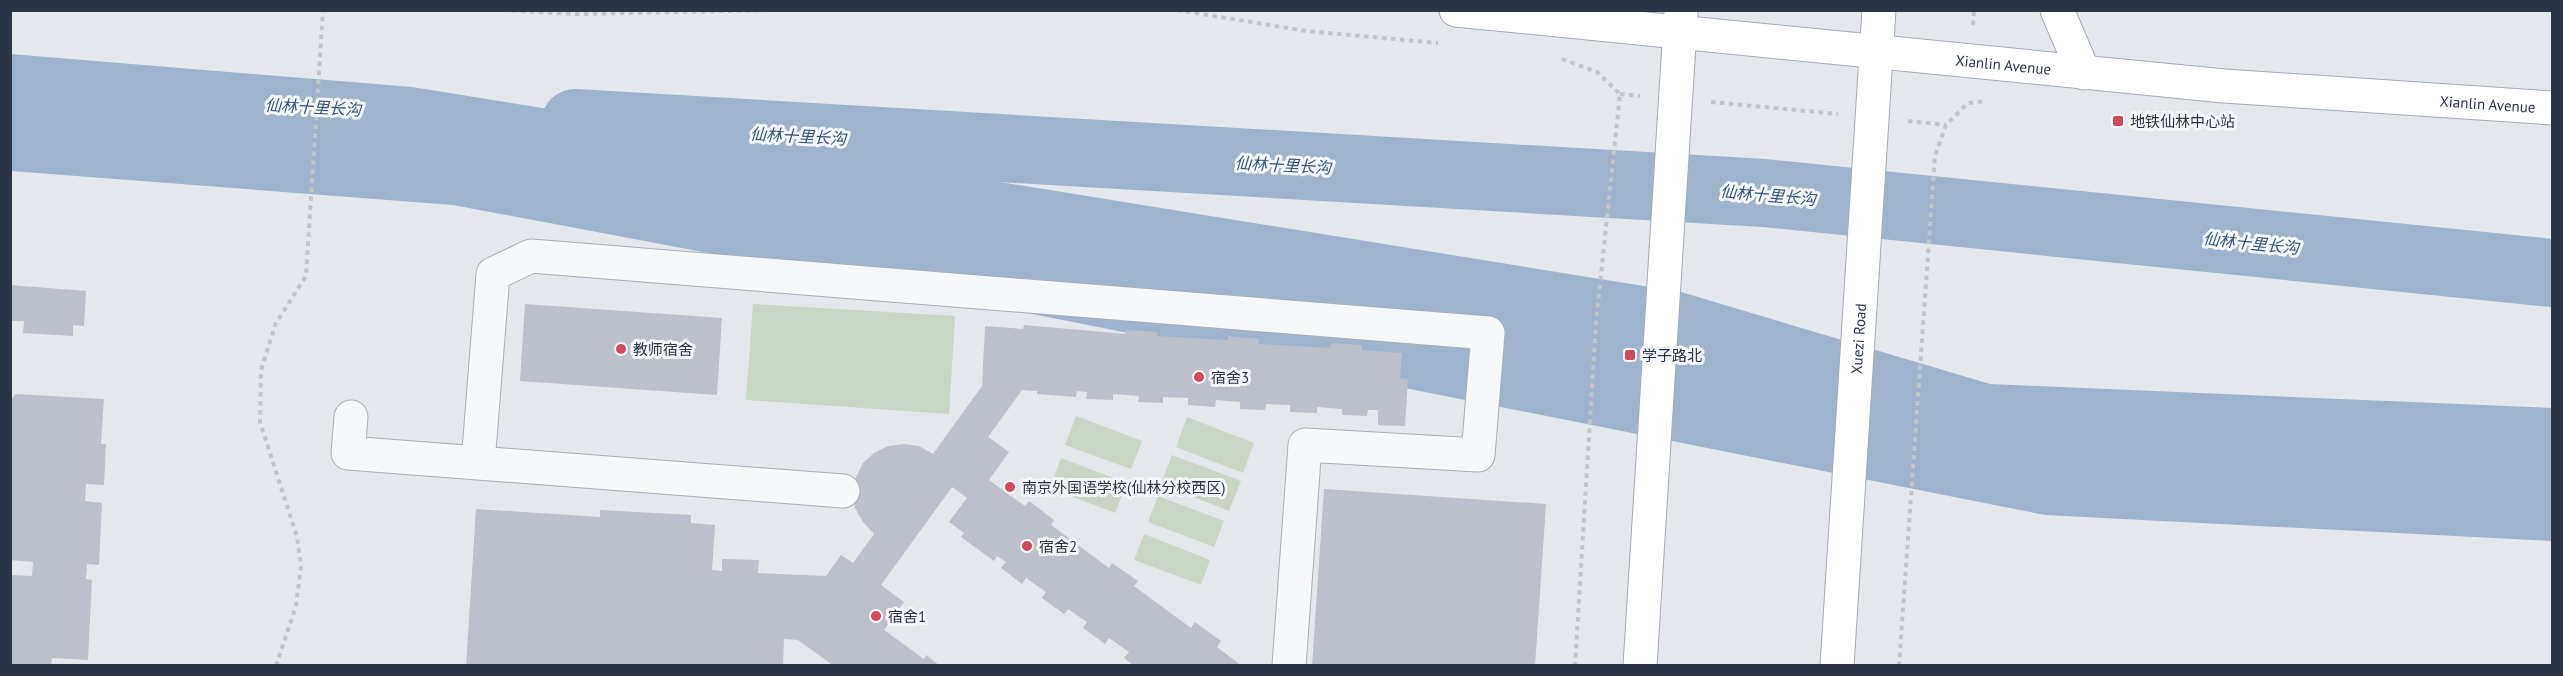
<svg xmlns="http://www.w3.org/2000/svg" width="2563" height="676" font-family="'PT Sans','Noto Sans SC',sans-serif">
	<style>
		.green { fill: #c9d6c5 }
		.water { fill: #9fb4cc }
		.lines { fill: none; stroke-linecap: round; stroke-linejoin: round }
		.river { stroke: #9fb4cc; stroke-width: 68 }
		.building { fill: #bbc0ca }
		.minor-casing { stroke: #a9aeb7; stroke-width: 35 }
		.major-casing { stroke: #a3abb8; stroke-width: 35 }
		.path { stroke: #c2c5cb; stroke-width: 4; stroke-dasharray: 4.5 4.5; stroke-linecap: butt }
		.minor { stroke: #f7f8fa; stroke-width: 33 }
		.major { stroke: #fff; stroke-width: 33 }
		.poi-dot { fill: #d1495b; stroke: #f4f6f9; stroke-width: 2 }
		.labels { text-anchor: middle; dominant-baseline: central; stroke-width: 6; stroke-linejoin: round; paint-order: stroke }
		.street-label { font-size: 15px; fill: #2b3445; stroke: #f4f6f9 }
		.poi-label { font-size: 15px; fill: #2b3445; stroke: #f4f6f9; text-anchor: start }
		.water-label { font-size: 16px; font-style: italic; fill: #34527a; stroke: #f4f6f9 }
	</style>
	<rect width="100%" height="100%" fill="#e4e7ec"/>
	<!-- green -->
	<path class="green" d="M753 304 955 316 949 414 746 400Z
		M1076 416 1142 441 1131 469 1065 445Z
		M1187 417 1254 443 1243 473 1176 447Z
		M1172 455 1241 481 1229 511 1161 484Z
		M1061 458 1127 483 1115 513 1050 488Z
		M1158 496 1224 521 1214 547 1148 522Z
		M1144 534 1210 560 1201 585 1134 560Z"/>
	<!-- water -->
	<path class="water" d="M10 54 412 87 1681 292 1990 384 2552 408V541L2045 515 1017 311 453 205 11 171Z"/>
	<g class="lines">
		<!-- river -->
		<path class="river" d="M575 123 1764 193 2552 273"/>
	</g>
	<!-- building -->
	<path class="building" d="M10 285 86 291 84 326 73 325V336L23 333 24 321H10Z
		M525 304 722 318 717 395 520 381Z
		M1024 325 1126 334V330L1157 332V336L1228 340V336L1259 339V344L1330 348 1331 343 1362 345V350L1402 353 1400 378 1408 379 1405 426 1378 425V410H1368L1367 416 1342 415V409L1317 407V413L1290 412V405L1266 404 1265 410 1240 409V402L1216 400 1215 407 1188 405V398L1163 397V403L1138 402 1139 396 1113 394V400L1086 399 1087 392 1077 391 1076 397 1037 394V391L1022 390 988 437 1009 452 989 480 1025 506 1029 501 1054 520 1051 525 1109 568 1112 563 1138 581 1134 586 1191 628 1195 622 1221 641 1217 647 1242 666H1134L1124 658 1129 652 1109 638 1105 644 1083 628 1087 622 1068 609 1064 614 1042 598 1046 592 1026 578 1022 584 1001 568 1006 562 997 556 994 561 961 537 964 533 949 522 967 498 952 487 881 585 904 602 884 630 924 659 926 655 940 666H834L798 640 784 639 783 666H466L476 509 600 517V510L691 515V523L715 525 712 570 722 571V559L759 560 758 573 826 576 841 555 853 563 874 534 863 522 855 508 853 493 856 477 863 463 874 453 888 446 904 444 919 446 933 454 982 386 985 326 1023 329Z
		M15 394 104 399 101 444H106L104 485 86 484 85 501 102 503 99 565 87 564 86 579 92 580 88 660 52 658 51 666H10V575L32 576 33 562 10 560V402Z
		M1324 489 1546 504 1535 666H1312Z"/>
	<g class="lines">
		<defs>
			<path id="minor" d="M351 417 348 453 478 463 493 274 531 256 1488 333 1478 455 1305 445 1289 666
				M478 463 843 491"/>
			<g id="major">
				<path id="s1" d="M1456 10 2224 86 2552 108"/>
				<path d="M2057 10 2084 73"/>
				<path d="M1640 666 1681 12"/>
				<path id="s2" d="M1837 666 1879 10"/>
			</g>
		</defs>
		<!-- minor casing -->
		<use href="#minor" class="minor-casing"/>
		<!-- major casing -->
		<use href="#major" class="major-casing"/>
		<!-- path -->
		<path class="path" d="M503 10 576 14 774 10
			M1177 10 1306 31 1438 43
			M1973 25 1974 10
			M1562 59 1597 72 1620 94 1596 322 1575 666
			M1620 94 1640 96
			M1711 102 1838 114
			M1908 121 1946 125
			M276 666 296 606 301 566 297 537 260 422 261 370 276 323 306 276 323 10
			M1899 666 1935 156 1946 125 1968 103 1986 101"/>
		<!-- minor -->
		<use href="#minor" class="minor"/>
		<!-- major -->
		<use href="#major" class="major"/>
	</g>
	<!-- markers -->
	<g class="poi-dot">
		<rect x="2112" y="115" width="12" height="12" rx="3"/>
		<circle cx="621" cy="349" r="6"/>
		<rect x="1624" y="349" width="12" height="12" rx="3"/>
		<circle cx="1199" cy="377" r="6"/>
		<circle cx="1010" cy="487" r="6"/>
		<circle cx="1027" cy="546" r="6"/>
		<circle cx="876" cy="616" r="6"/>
	</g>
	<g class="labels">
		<!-- street labels -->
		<g class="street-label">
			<text stroke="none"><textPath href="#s1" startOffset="550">Xianlin Avenue</textPath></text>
			<text stroke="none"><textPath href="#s1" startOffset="1036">Xianlin Avenue</textPath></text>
			<text stroke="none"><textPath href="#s2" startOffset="328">Xuezi Road</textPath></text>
		</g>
		<!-- poi labels -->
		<g class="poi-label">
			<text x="2130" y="121">地铁仙林中心站</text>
			<text x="633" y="349">教师宿舍</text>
			<text x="1642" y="355">学子路北</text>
			<text x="1211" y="377">宿舍3</text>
			<text x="1022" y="487">南京外国语学校(仙林分校西区)</text>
			<text x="1039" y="546">宿舍2</text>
			<text x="888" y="616">宿舍1</text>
		</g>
		<!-- water labels -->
		<g class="water-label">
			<text transform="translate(313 107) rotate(3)">仙林十里长沟</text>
			<text transform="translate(798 136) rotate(3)">仙林十里长沟</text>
			<text transform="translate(1283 165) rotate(3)">仙林十里长沟</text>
			<text transform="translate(1768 195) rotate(5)">仙林十里长沟</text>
			<text transform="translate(2251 243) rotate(6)">仙林十里长沟</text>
		</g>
	</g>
	<!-- border -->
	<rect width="2563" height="676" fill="none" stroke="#2b3445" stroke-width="24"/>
</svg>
